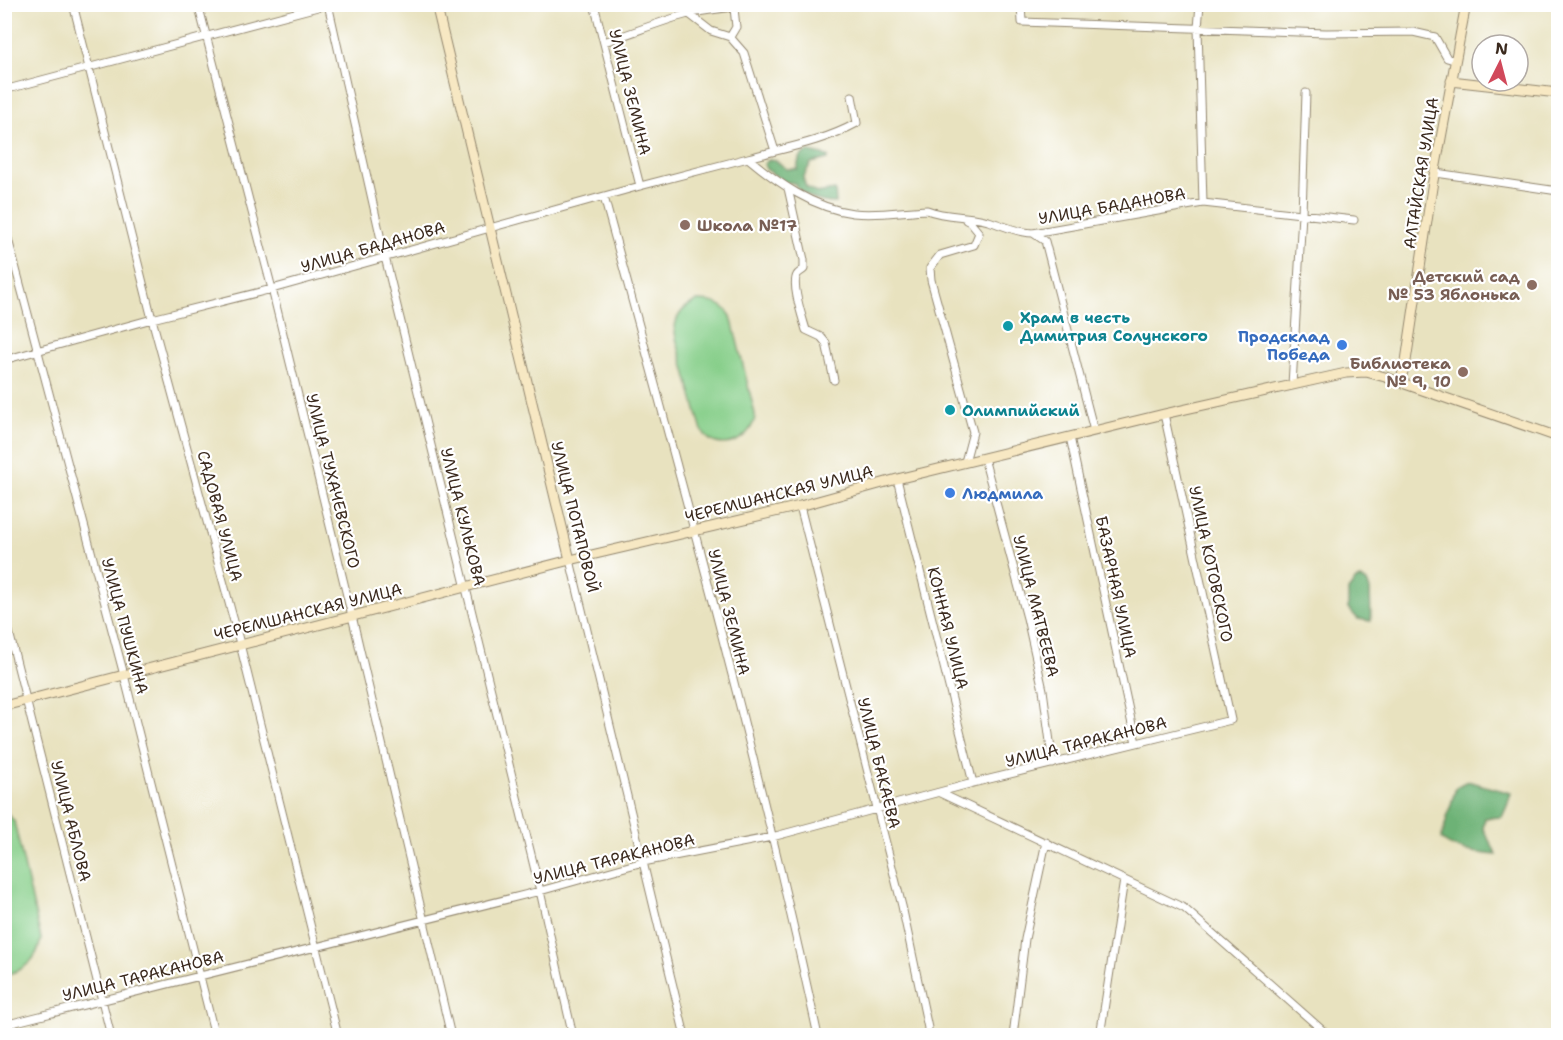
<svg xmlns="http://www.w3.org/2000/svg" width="1563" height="1040" font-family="'Shantell Sans',sans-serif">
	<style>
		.green { fill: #87cf8a; stroke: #617c54; stroke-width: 1.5 }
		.forest { fill: #6db276; stroke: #546e4a; stroke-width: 1.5 }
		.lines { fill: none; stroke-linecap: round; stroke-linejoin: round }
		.street-casing { stroke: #92866e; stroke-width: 9 }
		.secondary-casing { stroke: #92866e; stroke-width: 11 }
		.street { stroke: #fff; stroke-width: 7 }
		.secondary { stroke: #f7e8c3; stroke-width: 9 }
		.education-dot { fill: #8d6e63; stroke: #fff; stroke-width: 2 }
		.culture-dot { fill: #0f9aa8; stroke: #fff; stroke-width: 2 }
		.shop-dot { fill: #3f7fe0; stroke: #fff; stroke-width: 2 }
		.labels { text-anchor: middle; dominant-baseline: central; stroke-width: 4.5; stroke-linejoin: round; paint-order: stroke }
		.street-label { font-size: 16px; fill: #3b2a1e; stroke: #fff }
		.education-label { font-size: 16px; font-weight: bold; fill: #785e54; stroke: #fff; text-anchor: end }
		.culture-label { font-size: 16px; font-weight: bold; fill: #0d838f; stroke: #fff; text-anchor: start }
		.shop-label { font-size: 16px; font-weight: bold; fill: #366cbe; stroke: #fff; text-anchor: end }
	</style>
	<rect width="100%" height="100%" fill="#fff"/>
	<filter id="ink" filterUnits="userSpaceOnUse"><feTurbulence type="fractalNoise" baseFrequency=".0167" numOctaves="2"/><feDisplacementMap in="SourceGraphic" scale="12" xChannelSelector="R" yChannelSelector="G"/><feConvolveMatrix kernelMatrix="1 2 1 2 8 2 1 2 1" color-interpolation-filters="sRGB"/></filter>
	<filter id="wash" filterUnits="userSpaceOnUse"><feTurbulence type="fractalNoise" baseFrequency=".008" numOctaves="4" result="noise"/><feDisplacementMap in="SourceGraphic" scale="24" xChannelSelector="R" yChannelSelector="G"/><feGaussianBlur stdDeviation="1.35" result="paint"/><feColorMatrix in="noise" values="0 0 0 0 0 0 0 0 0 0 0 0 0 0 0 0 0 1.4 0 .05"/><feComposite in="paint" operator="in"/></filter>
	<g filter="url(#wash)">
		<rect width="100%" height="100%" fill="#e8e2bf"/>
		<!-- green -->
		<path class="green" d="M697 301C712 301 723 303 731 316L755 414C755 434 729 452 710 440 706 437 703 432 701 428L676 338C672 320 681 308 697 301Z
			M5 811 14 821 41 939C37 960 25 970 5 975Z"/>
		<!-- forest -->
		<path class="forest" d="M809 152 828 156V159L811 163 803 178 806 187 816 193 835 190 836 203C819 203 804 197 794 183L785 182 766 169 764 164 770 159 775 160 787 169H797L799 159 804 153Z
			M1361 579 1367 582 1370 590 1371 621 1358 619 1348 608V590L1356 580Z
			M1467 781 1511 793 1507 806 1502 817 1485 818 1483 829 1497 855C1479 853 1456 852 1441 839L1456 787Z"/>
	</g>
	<g filter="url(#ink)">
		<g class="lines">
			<defs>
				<path id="street" d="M73 4 152 319 238 636 338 1036
					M198 4 272 289 352 616 451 1036
					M328 4 385 257 540 891 573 1036
					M594 4 640 186
					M1021 4 1022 22 1326 33 1413 32 1435 37 1447 58 1454 60
					M1200 4 1198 28 1203 203
					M689 14 711 31 730 37 744 53 775 151
					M730 37 736 27 734 8
					M604 42C633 33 663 20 692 13 711 9 729 9 747 4
					M4 90 329 4
					M748 158C785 148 822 142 857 123L852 96
					M1436 173 1558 191
					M788 188 804 260V269C802 271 798 273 797 275 791 285 803 319 806 330L821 337 826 343 834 380
					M604 197C680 476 757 754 818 1036
					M4 224 124 675 215 1036
					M1033 233 1045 241 1094 431
					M4 360 152 319 272 289 640 186 748 158C778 183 813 208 853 213 877 216 903 211 927 210 947 218 968 215 988 221 1003 225 1017 233 1033 233L1203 203 1354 220
					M1292 385 1302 214 1306 93
					M1070 437 1136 743
					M984 458 1027 618 1043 690 1053 764
					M965 462 973 432 931 280 930 268 940 255 974 245 979 233 970 222 966 220
					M897 479 973 783
					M800 506 902 906 928 1028 927 1036
					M570 560 685 1036
					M4 612 111 1036
					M940 793 1184 908 1329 1036
					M4 1025 540 891 643 862 772 837 973 783 1231 720 1164 414
					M1013 1036 1025 939 1046 842
					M1100 1036 1124 880"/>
				<path id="secondary" d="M436 4 570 560
					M1451 81 1558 93
					M1400 382 1406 361 1433 181 1466 4
					M4 706 570 560 800 506 897 479 1164 414 1346 373 1366 372 1385 377 1558 437"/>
			</defs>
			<!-- street casing -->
			<use href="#street" class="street-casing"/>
			<!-- secondary casing -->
			<use href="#secondary" class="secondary-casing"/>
			<!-- street -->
			<use href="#street" class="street"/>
			<!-- secondary -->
			<use href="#secondary" class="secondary"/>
		</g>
	</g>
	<!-- markers -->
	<g class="education-dot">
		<circle cx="685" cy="225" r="6"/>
		<circle cx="1532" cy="285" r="6"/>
		<circle cx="1463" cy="372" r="6"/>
	</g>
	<g class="culture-dot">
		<circle cx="1008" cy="326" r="6"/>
		<circle cx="950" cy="410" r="6"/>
	</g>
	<g class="shop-dot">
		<circle cx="1342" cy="345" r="6"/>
		<circle cx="950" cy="493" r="6"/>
	</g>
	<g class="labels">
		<!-- street labels -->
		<g class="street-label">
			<text transform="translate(630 92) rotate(76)">УЛИЦА ЗЕМИНА</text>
			<text transform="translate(1421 173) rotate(-81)">АЛТАЙСКАЯ УЛИЦА</text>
			<text transform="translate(1112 206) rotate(-10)">УЛИЦА БАДАНОВА</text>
			<text transform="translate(373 247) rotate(-16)">УЛИЦА БАДАНОВА</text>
			<text transform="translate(333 481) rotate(76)">УЛИЦА ТУХАЧЕВСКОГО</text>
			<text transform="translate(779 494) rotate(-14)">ЧЕРЕМШАНСКАЯ УЛИЦА</text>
			<text transform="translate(220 516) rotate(75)">САДОВАЯ УЛИЦА</text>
			<text transform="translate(463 517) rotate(76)">УЛИЦА КУЛЬКОВА</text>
			<text transform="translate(575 517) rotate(76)">УЛИЦА ПОТАПОВОЙ</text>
			<text transform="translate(1211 564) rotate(78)">УЛИЦА КОТОВСКОГО</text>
			<text transform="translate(1116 587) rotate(78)">БАЗАРНАЯ УЛИЦА</text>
			<text transform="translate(1036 606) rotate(76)">УЛИЦА МАТВЕЕВА</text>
			<text transform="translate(308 612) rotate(-14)">ЧЕРЕМШАНСКАЯ УЛИЦА</text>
			<text transform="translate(729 612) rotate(76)">УЛИЦА ЗЕМИНА</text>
			<text transform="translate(125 626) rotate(75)">УЛИЦА ПУШКИНА</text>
			<text transform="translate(948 628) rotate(76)">КОННАЯ УЛИЦА</text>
			<text transform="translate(1086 742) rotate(-14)">УЛИЦА ТАРАКАНОВА</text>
			<text transform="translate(879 763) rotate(76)">УЛИЦА БАКАЕВА</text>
			<text transform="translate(71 821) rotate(76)">УЛИЦА АБЛОВА</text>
			<text transform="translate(614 859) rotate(-14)">УЛИЦА ТАРАКАНОВА</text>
			<text transform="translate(143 976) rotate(-14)">УЛИЦА ТАРАКАНОВА</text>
		</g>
		<!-- education labels -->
		<g class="education-label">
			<text x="697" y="225" text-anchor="start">Школа №17</text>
			<text x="1520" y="276">Детский сад<tspan x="1520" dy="18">№ 53 Яблонька</tspan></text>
			<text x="1451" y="363">Библиотека<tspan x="1451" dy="18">№ 9, 10</tspan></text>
		</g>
		<!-- culture labels -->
		<g class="culture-label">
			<text x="1020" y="317">Храм в честь<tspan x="1020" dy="18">Димитрия Солунского</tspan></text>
			<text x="962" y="410">Олимпийский</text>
		</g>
		<!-- shop labels -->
		<g class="shop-label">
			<text x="1330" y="336">Продсклад<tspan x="1330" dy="18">Победа</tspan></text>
			<text x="962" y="493" text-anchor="start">Людмила</text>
		</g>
	</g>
	<!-- margin -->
	<rect width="1563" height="1040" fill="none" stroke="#fff" stroke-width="24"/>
	<!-- north arrow -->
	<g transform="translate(1500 63) rotate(6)"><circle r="28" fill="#ffffff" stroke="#b1aaa5" stroke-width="1.5"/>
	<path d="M0-4.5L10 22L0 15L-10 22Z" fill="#d1495b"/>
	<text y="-9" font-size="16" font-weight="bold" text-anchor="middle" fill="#3b2a1e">N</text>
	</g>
</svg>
